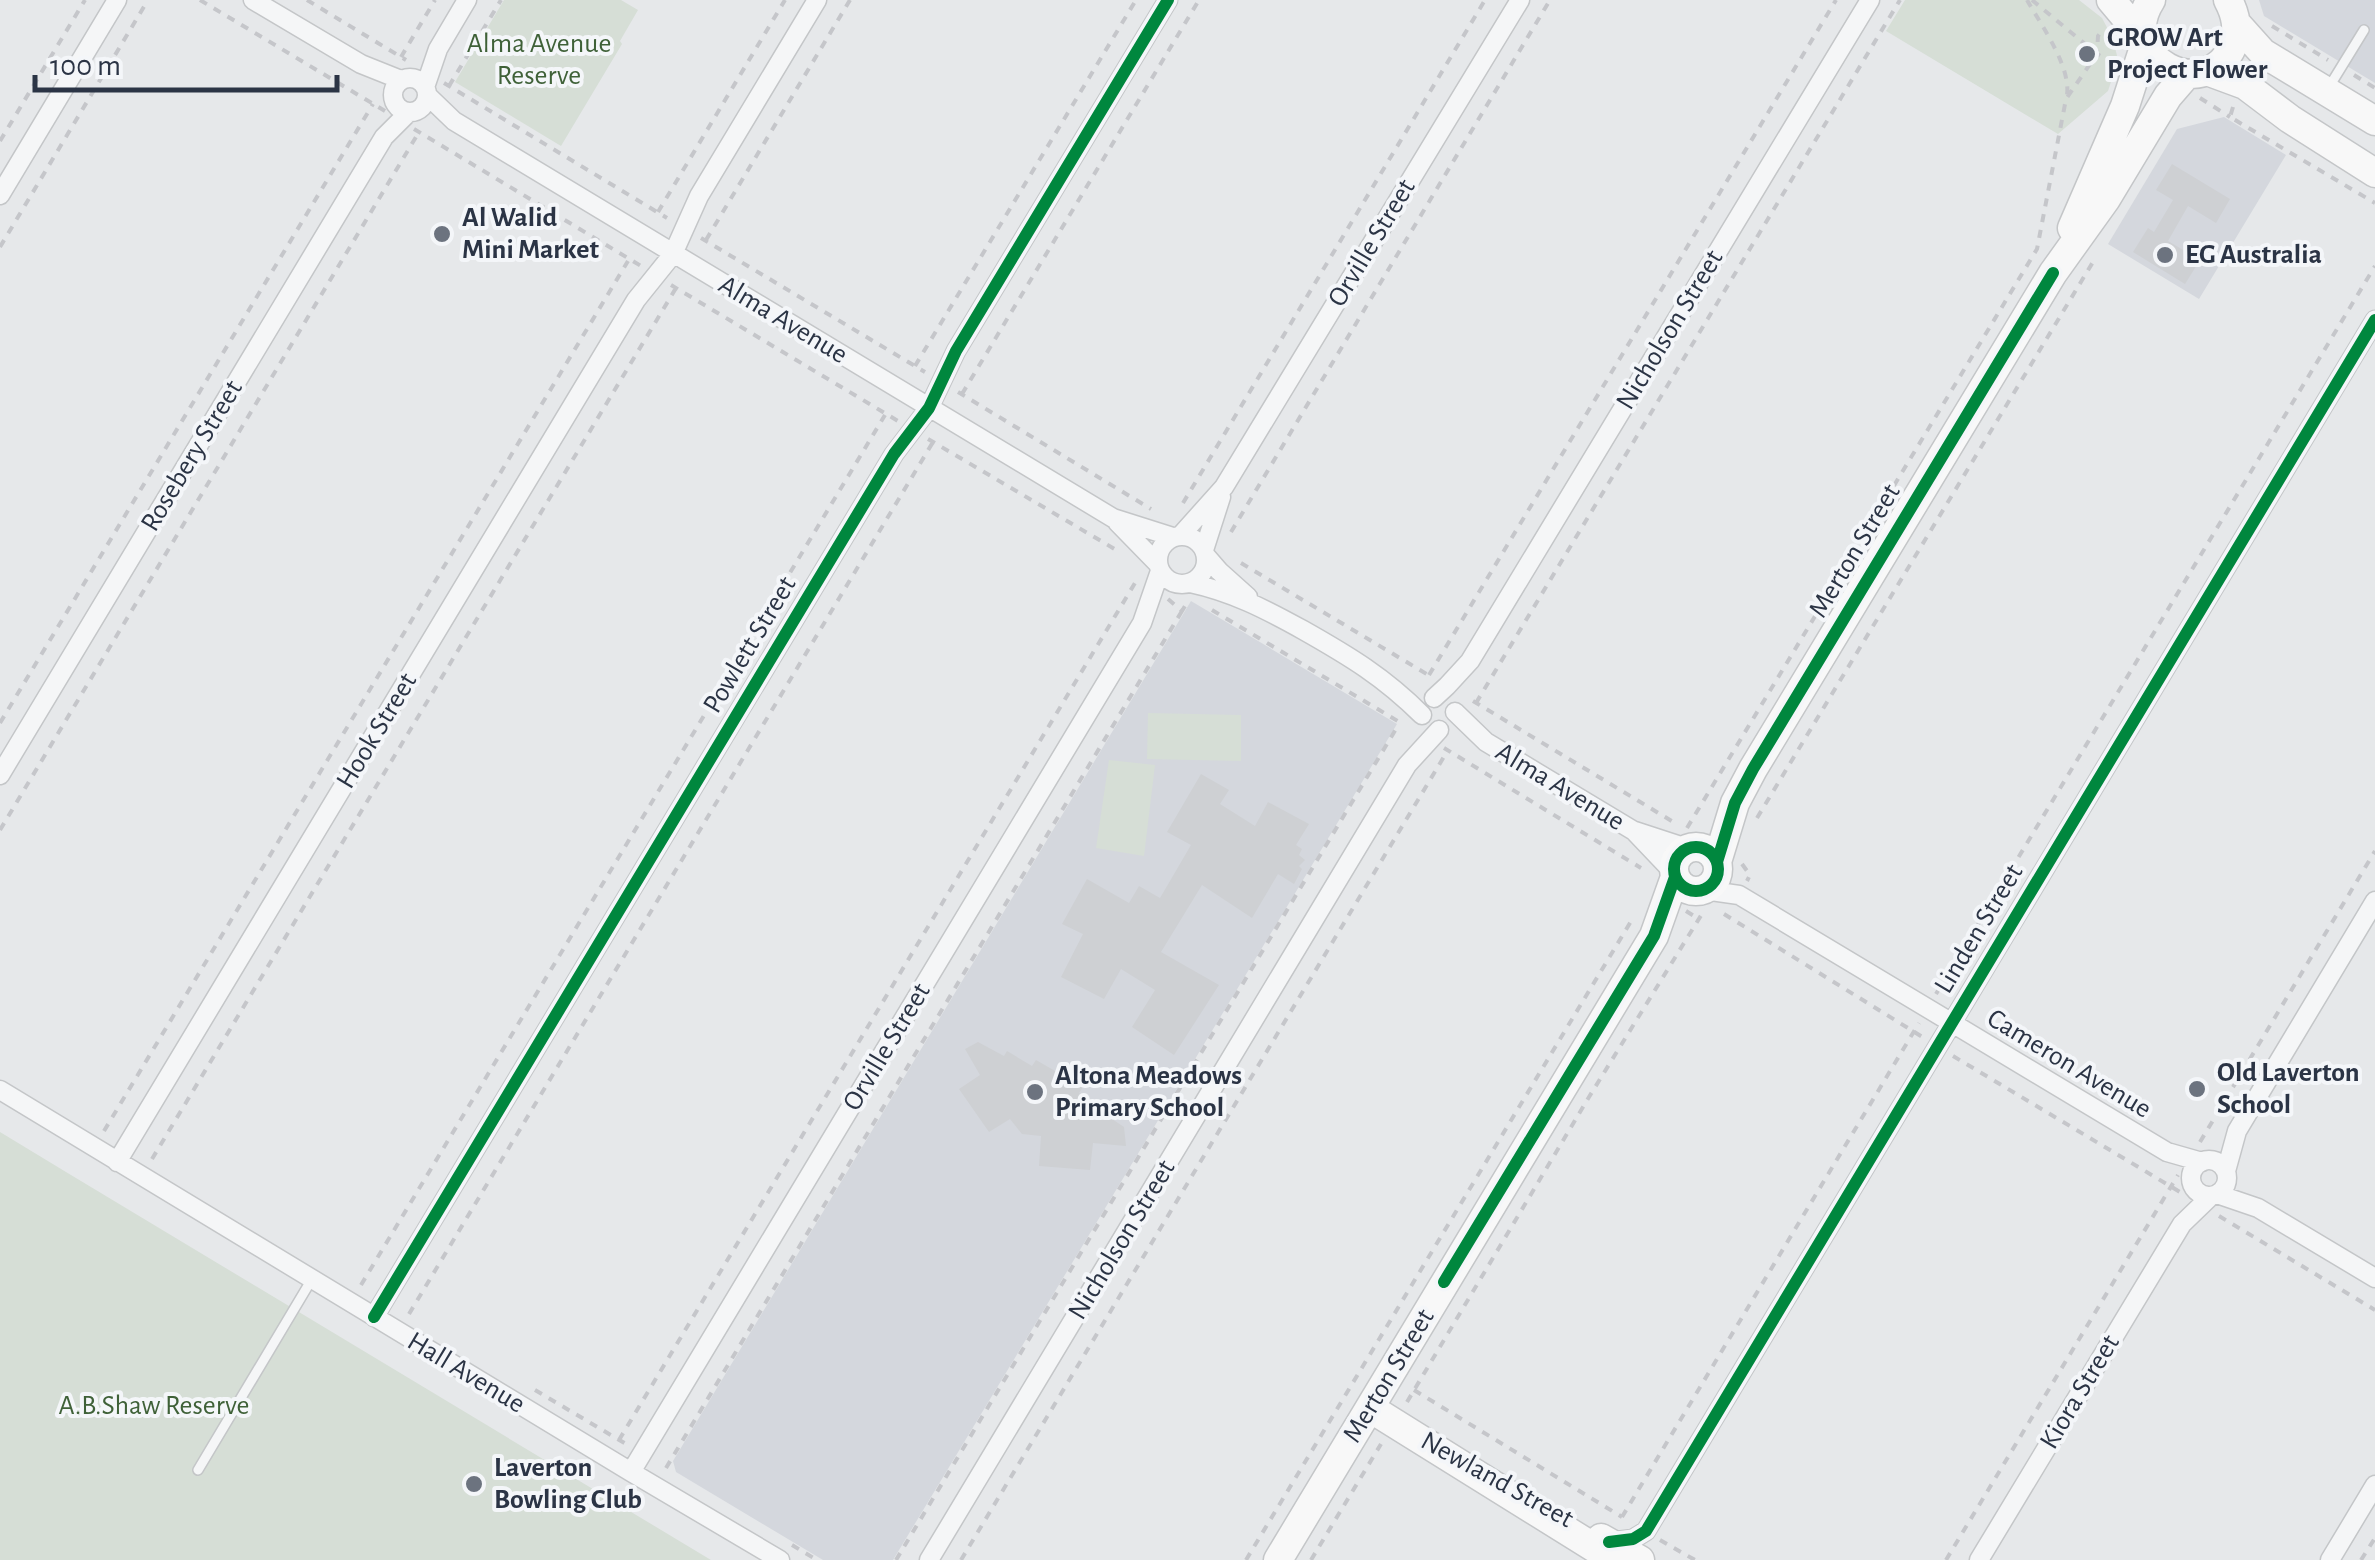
<svg xmlns="http://www.w3.org/2000/svg" width="2375" height="1560" font-family="'Alegreya Sans',sans-serif">
	<style>
		.built { fill: #d4d7dd }
		.green { fill: #d6ded6 }
		.building { fill: #ced0d3 }
		.lines { fill: none; stroke-linecap: round; stroke-linejoin: round }
		.lane-casing { stroke: #c4c6c8; stroke-width: 12 }
		.street-casing { stroke: #c4c6c8; stroke-width: 21 }
		.secondary-casing { stroke: #c4c6c8; stroke-width: 31 }
		.path { stroke: #c5c6ca; stroke-width: 4; stroke-dasharray: 8 8; stroke-linecap: butt }
		.lane { stroke: #f5f6f7; stroke-width: 9 }
		.street { stroke: #f5f6f7; stroke-width: 18 }
		.secondary { stroke: #f8f8f8; stroke-width: 28 }
		.cycleway-casing { stroke: #f4f6f9; stroke-width: 19 }
		.cycleway { stroke: #00873e; stroke-width: 12 }
		.poi-dot { fill: #6c737f; stroke: #f4f6f9; stroke-width: 4 }
		.labels { text-anchor: middle; dominant-baseline: central; stroke-width: 8; stroke-linejoin: round; paint-order: stroke }
		.poi-label { font-size: 28px; font-weight: bold; fill: #2b3445; stroke: #f4f6f9; text-anchor: start }
		.park-label { font-size: 28px; fill: #3f6138; stroke: #f4f6f9 }
		.street-label { font-size: 28px; fill: #2b3445; stroke: #f4f6f9 }
	</style>
	<rect width="100%" height="100%" fill="#e6e8ea"/>
	<!-- built -->
	<path class="built" d="M2259 0H2375V83L2264 16Z
		M2224 117 2286 155 2199 299 2108 244 2177 129Z
		M1191 601 1397 724 893 1560H823L676 1472 673 1461Z"/>
	<!-- green -->
	<path class="green" d="M504 0H621L638 10 620 41 622 44 561 146 455 82Z
		M1905 0H2079L2102 18 2113 39 2118 60 2108 91 2058 134 1886 31Z
		M1148 713 1241 715V761L1147 759Z
		M1109 760 1155 765 1144 856 1096 848Z
		M0 1132 66 1172 711 1560H0Z"/>
	<!-- building -->
	<path class="building" d="M2172 164 2230 199 2216 223 2188 206 2168 241 2200 260 2185 284 2133 252 2148 228 2154 232 2173 200 2156 190Z
		M1201 774 1229 790 1220 804 1255 826 1268 802 1309 824 1296 845 1302 849 1299 855 1305 860 1299 866 1302 869 1294 884 1278 874 1252 918 1202 885 1161 952 1219 985 1174 1055 1132 1027 1155 990 1121 969 1104 999 1061 977 1083 934 1062 924 1087 879 1129 903 1139 886 1160 898 1191 845 1167 832Z
		M978 1042 1004 1056 1007 1051 1032 1066 1036 1060 1083 1087 1079 1093 1102 1107 1100 1111 1124 1127 1126 1146 1093 1143 1090 1170 1039 1166 1041 1136 1022 1134 1010 1119 989 1132 959 1089 980 1075 965 1049Z"/>
	<g class="lines">
		<defs>
			<path id="lane" d="M2329 87 2364 30
				M198 1470 312 1279"/>
			<path id="street" d="M253 0 361 64 401 80
				M393 95a17 17 0 1 1 34 0a17 17 0 1 1-34 0Z
				M425 87 438 49 467 0
				M427 95 454 121 1113 518 1173 537
				M0 195 117 0
				M1117 522 1157 563
				M1181 535 1224 487 1520 0
				M1158 560a24 24 0 1 1 48 0a24 24 0 1 1-48 0Z
				M1204 550 1221 497
				M1206 556 1219 571 1248 597
				M1190 583C1232 592 1265 609 1303 630 1349 656 1384 677 1422 715
				M1434 698 1447 686 1470 661 1870 0
				M1455 712 1486 742 1634 831 1673 872
				M0 775 384 137 409 112
				M1635 831 1687 848
				M1704 890 1739 895 2167 1152 2202 1162
				M0 1090 631 1472 780 1560
				M2191 1178a18 18 0 1 1 36 0a18 18 0 1 1-36 0Z
				M117 1162 636 300 673 254 699 196 817 0
				M2226 1171 2237 1131 2375 901
				M2217 1194 2258 1208 2375 1278
				M374 1317 894 454 929 408 956 351 1168 0
				M631 1472 1142 623 1160 571
				M1609 1542 1633 1539 1646 1531 2375 320
				M929 1560 1407 765 1439 730
				M1979 1560 2182 1224 2211 1196
				M2330 1560 2375 1485"/>
			<path id="secondary" d="M2111 0 2143 38
				M2151 0C2113 58 2207 107 2233 45 2239 29 2236 15 2228 0
				M2237 24 2263 53 2375 121
				M2207 71 2245 85 2290 119 2375 173
				M2072 228 2125 106 2145 44
				M1674 869a22 22 0 1 1 44 0a22 22 0 1 1-44 0Z
				M1717 862 1735 803 1753 769 2053 273 2106 199 2168 96 2187 74
				M1370 1408 1614 1560
				M1601 1538 1640 1560
				M1278 1560 1654 936 1675 877"/>
		</defs>
		<!-- lane casing -->
		<use href="#lane" class="lane-casing"/>
		<!-- street casing -->
		<use href="#street" class="street-casing"/>
		<!-- secondary casing -->
		<use href="#secondary" class="secondary-casing"/>
		<!-- path -->
		<path class="path" d="M200 0 385 111
			M307 0 406 60
			M2027 0C2041 25 2071 66 2067 95
			M2032 0 2097 54 2115 64
			M2272 26 2328 60
			M401 57 435 0
			M2354 75 2375 88
			M444 83 667 218
			M449 86 501 0
			M2200 98 2230 117
			M2233 107 2230 117 2375 203
			M414 129 641 266
			M0 141 85 0
			M658 212 785 0
			M701 238 925 372
			M706 240 850 0
			M0 247 148 0
			M671 285 898 421
			M915 366 1136 0
			M958 392 1151 509
			M962 394 1199 0
			M928 439 1118 551
			M1183 503 1485 0
			M1231 532 1550 0
			M1241 563 1430 676
			M1168 599 1182 611 1188 601
			M1212 610 1401 723
			M1429 675 1836 0
			M1473 701 1675 823
			M1476 703 1900 0
			M0 723 373 104
			M1444 748 1641 868
			M1757 818 2096 257
			M1687 828 2037 249 2066 99 2097 54 2098 36 2103 30
			M0 830 419 132
			M1742 864 1750 875 1747 881
			M1686 911 1699 919
			M1724 914 1924 1038
			M1936 994 2375 266
			M1953 1056 2185 1195
			M104 1131 628 261
			M2200 1142 2375 851
			M152 1159 676 288
			M2219 1216 2375 1310
			M361 1285 885 415
			M409 1314 933 442
			M535 1390 626 1444
			M1414 1390 1622 1517
			M1407 1402 1589 1097 1705 909
			M619 1440 1135 583
			M666 1468 1182 611
			M1622 1517 1919 1023
			M1660 1540 1695 1560
			M792 1545 817 1560
			M896 1560 1399 724
			M961 1560 1448 750
			M1246 1560 1633 918
			M1311 1560 1381 1444
			M1946 1560 2178 1175
			M2361 1560 2375 1538"/>
		<!-- lane -->
		<use href="#lane" class="lane"/>
		<!-- street -->
		<use href="#street" class="street"/>
		<!-- secondary -->
		<use href="#secondary" class="secondary"/>
		<defs>
			<path id="cycleway" d="M1674 869a22 22 0 1 1 44 0a22 22 0 1 1-44 0Z
				M1717 862 1735 803 1753 769 2053 273
				M1444 1282 1654 936 1675 877
				M374 1317 894 454 929 408 956 351 1168 0
				M1609 1542 1633 1539 1646 1531 2375 320"/>
		</defs>
		<!-- cycleway casing -->
		<use href="#cycleway" class="cycleway-casing"/>
		<!-- cycleway -->
		<use href="#cycleway" class="cycleway"/>
	</g>
	<!-- markers -->
	<g class="poi-dot">
		<circle cx="2087" cy="54" r="10"/>
		<circle cx="442" cy="234" r="10"/>
		<circle cx="2165" cy="255" r="10"/>
		<circle cx="2197" cy="1089" r="10"/>
		<circle cx="1035" cy="1092" r="10"/>
		<circle cx="474" cy="1484" r="10"/>
	</g>
	<g class="labels">
		<!-- poi labels -->
		<g class="poi-label">
			<text x="2107" y="38">GROW Art<tspan x="2107" dy="32">Project Flower</tspan></text>
			<text x="462" y="218">Al Walid<tspan x="462" dy="32">Mini Market</tspan></text>
			<text x="2185" y="255">EG Australia</text>
			<text x="2217" y="1073">Old Laverton<tspan x="2217" dy="32">School</tspan></text>
			<text x="1055" y="1076">Altona Meadows<tspan x="1055" dy="32">Primary School</tspan></text>
			<text x="494" y="1468">Laverton<tspan x="494" dy="32">Bowling Club</tspan></text>
		</g>
		<!-- park labels -->
		<g class="park-label">
			<text x="539" y="44">Alma Avenue<tspan x="539" dy="32">Reserve</tspan></text>
			<text x="154" y="1406">A.B.Shaw Reserve</text>
		</g>
		<!-- street labels -->
		<g class="street-label">
			<text transform="translate(1372 243) rotate(-59)">Orville Street</text>
			<text transform="translate(783 320) rotate(31)">Alma Avenue</text>
			<text transform="translate(1670 330) rotate(-59)">Nicholson Street</text>
			<text transform="translate(192 456) rotate(-59)">Rosebery Street</text>
			<text transform="translate(1855 551) rotate(-59)">Merton Street</text>
			<text transform="translate(750 645) rotate(-59)">Powlett Street</text>
			<text transform="translate(377 731) rotate(-59)">Hook Street</text>
			<text transform="translate(1560 787) rotate(31)">Alma Avenue</text>
			<text transform="translate(1979 929) rotate(-59)">Linden Street</text>
			<text transform="translate(887 1047) rotate(-59)">Orville Street</text>
			<text transform="translate(2069 1064) rotate(31)">Cameron Avenue</text>
			<text transform="translate(1122 1240) rotate(-59)">Nicholson Street</text>
			<text transform="translate(466 1373) rotate(31)">Hall Avenue</text>
			<text transform="translate(1389 1376) rotate(-59)">Merton Street</text>
			<text transform="translate(2080 1392) rotate(-59)">Kiora Street</text>
			<text transform="translate(1497 1480) rotate(29)">Newland Street</text>
		</g>
	</g>
	<!-- scale -->
	<path d="M35 75v15h302v-15" fill="none" stroke="#2b3445" stroke-width="5"/>
	<text x="50" y="75" font-size="30" fill="#2b3445" stroke="#f4f6f9" stroke-width="8" paint-order="stroke">100 m</text>
</svg>
